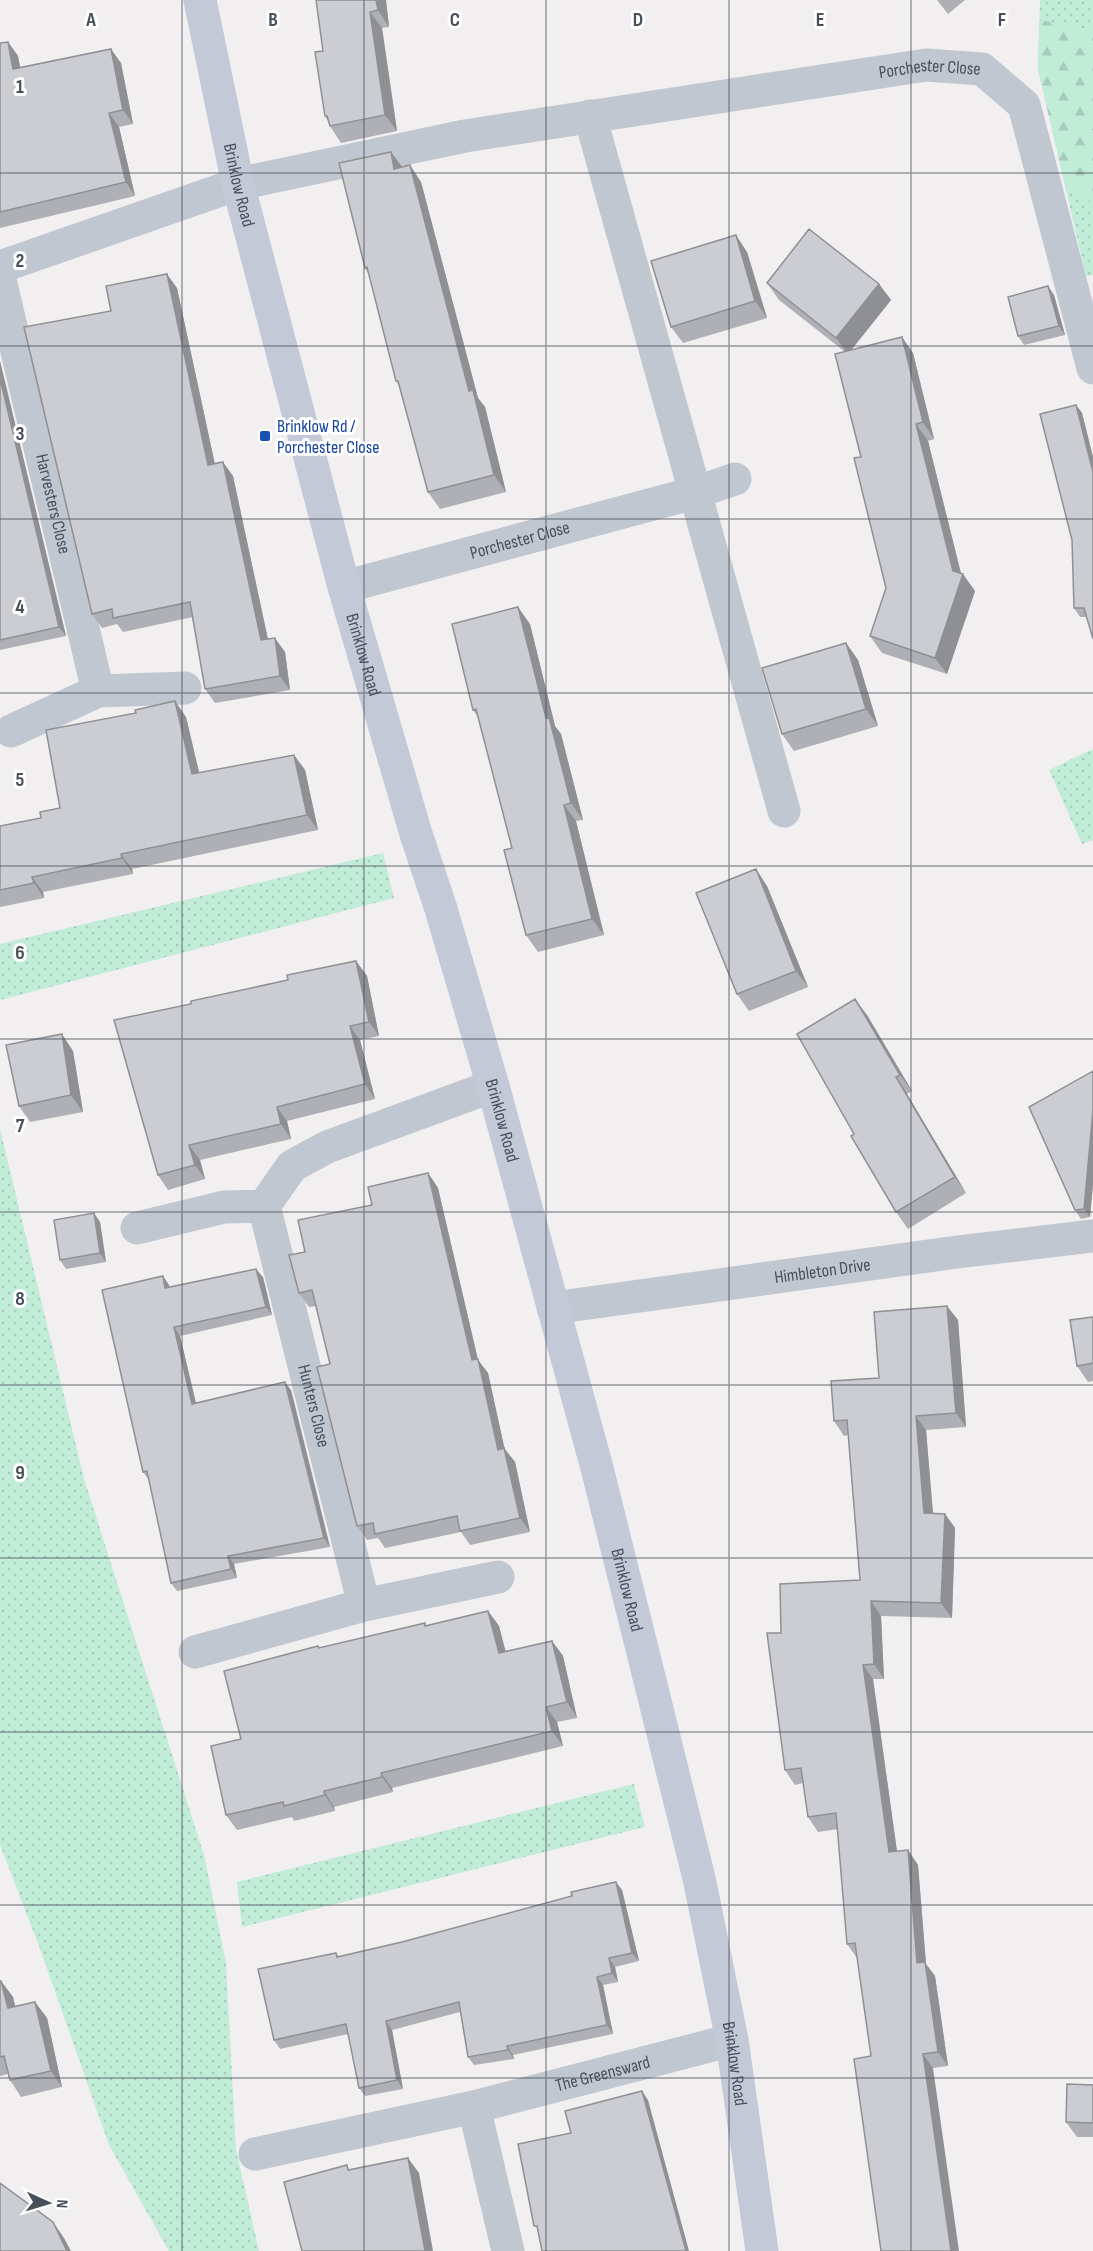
<svg xmlns="http://www.w3.org/2000/svg" width="1093" height="2251" font-family="'Sofia Sans Condensed',sans-serif">
	<style>
		.grass { fill: url(#grass-dots) }
		.forest { fill: url(#forest-firs) }
		.lines { fill: none; stroke-linecap: round; stroke-linejoin: round }
		.minor { stroke: #c0c7d0; stroke-width: 33 }
		.secondary { stroke: #c3c9d6; stroke-width: 33 }
		.wall { fill: #afb0b5 }
		.shaded-wall { fill: #8f9094 }
		.building { fill: #cccdd3; stroke: #8f9094; stroke-width: 1.5 }
		.grid { fill: none; stroke: #484f5b; stroke-width: 1.5; stroke-opacity: 0.55 }
		.transit-dot { fill: #1a4fb4; stroke: #fff; stroke-width: 2 }
		.labels { text-anchor: middle; dominant-baseline: central; stroke-width: 6; stroke-linejoin: round; paint-order: stroke }
		.street-label { font-size: 18px; fill: #484f5b; stroke: #fff }
		.transit-label { font-size: 18px; fill: #164399; stroke: #fff; text-anchor: start }
		.grid-label { font-size: 20px; text-anchor: middle; font-weight: bold; fill: #484f5b; stroke: #fff; stroke-width: 6; stroke-linejoin: round; paint-order: stroke }
	</style>
	<defs>
		<pattern id="grass-dots" width="8" height="8" patternUnits="userSpaceOnUse" patternTransform="scale(1.5)"><rect width="8" height="8" fill="#c0ecd8"/><path d="M2 2h.1M6 6h.1" fill="none" stroke="#a6ccbc" stroke-width="1.8" stroke-linecap="round"/></pattern>
		<pattern id="forest-firs" width="22" height="20" patternUnits="userSpaceOnUse" patternTransform="scale(1.5)"><rect width="22" height="20" fill="#c0ecd8"/><path d="M5 1l3.5 6h-7zM16 11l3.5 6h-7z" fill="#a6ccbc"/></pattern>
	</defs>
	<rect width="100%" height="100%" fill="#f1efef"/>
	<!-- grass -->
	<path class="grass" d="M1040 0H1093V275L1086 276 1038 69Z
		M1093 749V840L1082 844 1049 770Z
		M383 853 394 898 0 1000V944Z
		M0 1129 84 1479 204 1855 226 1963 236 2150 259 2251H169L109 2145 39 1946 0 1845Z
		M634 1784 645 1827 242 1927 237 1882Z"/>
	<!-- forest -->
	<path class="forest" d="M1039 20 1093 30V204L1064 181 1038 69Z"/>
	<g class="lines">
		<!-- minor -->
		<g class="minor">
			<path d="M590 116 784 811"/>
			<path id="s1" d="M0 267 238 184 465 136 926 65 982 69 1024 105 1093 368"/>
			<path id="s2" d="M0 280 98 691"/>
			<path id="s3" d="M344 587 694 493 735 479"/>
			<path d="M11 731 98 691 185 688"/>
			<path id="s4" d="M264 1206 364 1605"/>
			<path d="M137 1228 224 1207 264 1206 292 1166 327 1147 493 1086"/>
			<path id="s5" d="M553 1308 957 1252 1093 1236"/>
			<path d="M195 1652 364 1605 498 1577"/>
			<path d="M474 2107 508 2251"/>
			<path id="s6" d="M255 2154 474 2107 732 2040"/>
		</g>
		<!-- secondary -->
		<path class="secondary" id="s7" d="M200 0 238 184 344 587 416 834 441 909 493 1086 597 1468 699 1878 732 2040 762 2251"/>
	</g>
	<!-- wall -->
	<path class="wall" d="M316 0H386L389 27 382 28 397 131 341 143 330 126 328 121 325 116 323 51Z
		M937 0H965L948 14Z
		M8 42 18 56 20 67 121 63 133 124 119 127 135 196 0 228V43Z
		M402 167 421 182 478 398 485 407 506 492 440 509 428 492 400 387 396 381 369 275 365 268Z
		M747 252 767 318 683 343 671 327Z
		M767 283 879 284 891 300 852 349 913 353 934 439 928 441 961 573 975 591 947 674 882 653 870 636 886 588 861 457 844 351 779 300Z
		M177 288 215 464 233 476 268 639 285 652 290 690 215 703 205 689 193 617 123 632 117 624 102 628 92 614 111 311Z
		M1054 295 1065 335 1024 345 1018 336Z
		M0 361 66 636 0 650Z
		M1076 405 1082 413 1093 457V639L1087 617H1080L1074 608Z
		M530 624 555 726 561 734 583 820 576 821 604 935 538 952 526 935 512 848 478 717 473 710Z
		M846 643 858 660 878 726 794 751 782 734Z
		M186 717 199 773 294 755 305 770 318 830 132 869 133 874 43 892 44 898 0 907V826L41 818 60 808Z
		M767 886 808 987 749 1011 737 994Z
		M356 961 367 976 379 1036 360 1040 375 1099 287 1121 291 1139 200 1160 205 1179 168 1190 158 1175 191 1004 288 980Z
		M867 1015 912 1091 907 1094 966 1193 908 1229 896 1212 854 1134Z
		M73 1051 83 1112 30 1122 19 1106Z
		M1093 1071V1184L1090 1217 1081 1219 1075 1210Z
		M428 1173 438 1188 478 1360 488 1373 504 1448 515 1462 530 1532 470 1545 461 1532 385 1548 378 1538 367 1540 357 1526 330 1364 316 1306 309 1307 299 1293 372 1205Z
		M100 1222 106 1262 66 1269 60 1260Z
		M163 1276 169 1287 263 1277 272 1315 180 1336 196 1403 291 1390 330 1547 234 1564 237 1578 177 1591 171 1583 149 1480 143 1472Z
		M1093 1317V1381L1088 1382 1077 1366Z
		M958 1320 966 1427 926 1430 933 1513 945 1514 955 1528 952 1618 881 1616 884 1679H873L897 1851 908 1850 918 1865 926 1964 935 1976 948 2066 933 2068 871 2056 857 1958 847 1944 838 1829 818 1832 808 1817 803 1783 795 1785 785 1770 781 1633 860 1580 848 1435 844 1436 834 1421 879 1378Z
		M488 1611 499 1626 505 1651 552 1641 563 1656 577 1718 557 1722 563 1746 392 1788 393 1792 334 1807 335 1811 294 1821 292 1817 237 1830 226 1815 241 1739 318 1646 319 1648 425 1623 426 1626Z
		M622 1890 639 1961 615 1967 618 1982 603 1985 613 2034 513 2055 514 2059 474 2065 468 2057 460 2012 392 2030 403 2089 365 2096 359 2088 348 2034 280 2049 274 2040 336 1953 339 1957Z
		M0 1981H1L13 1997 15 2006 35 2002 47 2018 62 2087 21 2097 10 2080 8 2074 0 2076Z
		M1093 2085V2137H1077L1066 2122Z"/>
	<!-- shaded-wall -->
	<path class="shaded-wall" d="M376 0H386L389 27 378 10Z
		M370 12 382 28 397 131 385 115Z
		M8 42 18 56 23 83 13 69Z
		M111 49 121 63 133 124 123 110Z
		M109 113 119 127 135 196 126 182Z
		M391 152 403 168 394 169Z
		M410 165 421 182 478 398 485 407 506 492 494 475 469 391Z
		M736 235 747 252 767 318 755 301Z
		M167 274 177 288 218 479 208 465Z
		M879 284 891 300 848 354 836 338Z
		M1048 286 1054 295 1065 335 1059 326Z
		M902 337 913 353 934 439 923 422Z
		M0 361 66 636 59 627 0 378Z
		M1076 405 1082 413 1093 457V472Z
		M916 424 928 441 962 578 963 574 975 591 947 674 935 658 953 571Z
		M223 462 233 476 271 654 261 640Z
		M518 607 530 624 555 726 561 734 583 820 571 803 546 718Z
		M275 638 285 652 290 690 280 676Z
		M846 643 858 660 878 726 866 709Z
		M175 701 186 717 203 789 192 774Z
		M294 755 305 770 318 830 307 815Z
		M564 805 576 821 604 935 592 919Z
		M121 854 132 869 133 874 122 858Z
		M756 869 767 886 808 987 796 971Z
		M32 877 43 892 44 898 34 883Z
		M356 961 367 976 379 1036 369 1022Z
		M855 999 867 1015 912 1091 900 1075Z
		M350 1026 360 1040 375 1099 365 1084Z
		M62 1034 73 1051 83 1112 71 1095Z
		M896 1077 907 1094 966 1193 955 1177Z
		M277 1107 287 1121 291 1139 281 1124Z
		M1093 1110V1184L1090 1217 1084 1209Z
		M189 1145 200 1160 205 1179 195 1165Z
		M428 1173 438 1188 478 1360 488 1373 508 1464 498 1450 472 1360Z
		M94 1213 100 1222 106 1262 100 1253Z
		M256 1269 263 1277 272 1315 266 1307Z
		M163 1276 169 1285 171 1297 165 1288Z
		M947 1306 958 1320 966 1427 956 1413Z
		M174 1327 180 1336 198 1412 192 1404Z
		M285 1382 291 1390 330 1547 324 1538Z
		M916 1416 926 1430 934 1527 924 1513Z
		M504 1448 515 1462 530 1532 520 1518Z
		M945 1514 955 1528 952 1618 941 1603Z
		M228 1556 234 1564 237 1578 231 1569Z
		M871 1601 881 1616 884 1679 874 1664Z
		M488 1611 499 1626 510 1668 499 1653Z
		M552 1641 563 1656 577 1718 567 1702Z
		M863 1665 873 1679 899 1866 889 1852Z
		M546 1707 557 1722 563 1746 552 1731Z
		M381 1773 392 1788 393 1792 382 1777Z
		M324 1791 334 1807 335 1811 325 1795Z
		M908 1850 918 1865 926 1964 935 1976 948 2066 938 2052 917 1963Z
		M616 1882 622 1890 639 1961 632 1953Z
		M609 1958 615 1967 618 1982 612 1973Z
		M597 1977 603 1985 613 2034 607 2025Z
		M1 1981 13 1997 19 2024 8 2008Z
		M35 2002 47 2018 62 2087 51 2071Z
		M386 2021 392 2030 403 2089 397 2080Z
		M507 2046 513 2055 514 2059 508 2050Z
		M923 2054 933 2068 959 2251H951Z
		M642 2091 648 2100 689 2251H686Z
		M408 2158 419 2173 433 2251H425Z
		M53 2222 64 2238 71 2251H67Z"/>
	<!-- building -->
	<path class="building" d="M316 0H376L378 10 370 12 385 115 330 126 327 116H325L315 52 323 51Z
		M8 42 13 69 111 49 123 110 109 113 126 182 0 212V43Z
		M391 152 394 169 410 165 469 391 473 390 494 475 428 492 398 381H396L367 267 365 268 339 163Z
		M809 229 879 284 836 338 767 283Z
		M736 235 755 301 671 327 651 261Z
		M167 274 208 465 223 462 261 640 275 638 280 676 205 689 190 602 113 618 112 609 92 614 24 327 111 311 106 286Z
		M1048 286 1059 326 1018 336 1008 297Z
		M902 337 923 422 916 424 953 571 963 574 935 658 870 636 886 588 854 458 861 457 835 354Z
		M0 378 59 627 0 640Z
		M1076 405 1093 472V639L1084 608H1074L1072 540 1040 414Z
		M518 607 546 718 549 717 571 803 564 805 592 919 526 935 504 850 512 848 476 709 473 710 452 624Z
		M846 643 866 709 782 734 762 668Z
		M175 701 192 774 294 755 307 815 121 854 122 858 32 877 34 883 0 890V826L41 818 40 812 60 808 46 730 136 713 135 710Z
		M756 869 796 971 737 994 696 893Z
		M356 961 369 1022 350 1026 365 1084 277 1107 281 1124 189 1145 195 1165 158 1175 114 1020 191 1004V1001L288 980 287 975Z
		M855 999 900 1075 896 1077 955 1177 896 1212 851 1136 854 1134 797 1034Z
		M62 1034 71 1095 19 1106 6 1045Z
		M1093 1071V1110L1084 1209 1075 1210 1029 1107Z
		M428 1173 472 1360 478 1359 498 1450 504 1448 520 1518 460 1531 457 1516 375 1534 373 1523 357 1526 317 1367 330 1364 312 1290 299 1293 289 1255 305 1252 298 1220 372 1205 368 1187Z
		M94 1213 100 1253 60 1260 54 1220Z
		M256 1269 266 1307 174 1327 192 1404 285 1382 324 1538 228 1556 231 1569 171 1583 147 1471 143 1472 102 1290 163 1276 165 1288Z
		M947 1306 956 1413 916 1416 924 1513 945 1514 941 1603 871 1601 874 1664 863 1665 889 1852 908 1850 917 1963 925 1962 938 2052 923 2054 951 2251H881L854 2059 871 2056 855 1943 847 1944 836 1813 808 1817 801 1768 785 1770 767 1633H781L780 1584 860 1580 847 1420 834 1421 831 1381 879 1378 874 1312Z
		M1093 1317V1363L1077 1366 1070 1320Z
		M488 1611 499 1653 552 1641 567 1702 546 1707 552 1731 381 1773 382 1777 324 1791 325 1795 284 1806 283 1802 226 1815 211 1746 241 1739 224 1671 318 1646 319 1648 425 1623V1626Z
		M616 1882 632 1953 609 1958 612 1973 597 1977 607 2025 507 2046 508 2050 468 2057 459 2002 386 2021 397 2080 359 2088 346 2024 274 2040 258 1969 336 1953 337 1957 402 1942 572 1896 571 1892Z
		M0 1981H1L8 2008 35 2002 51 2071 10 2080 4 2056 0 2057Z
		M1067 2084 1093 2085V2123L1066 2122Z
		M642 2091 686 2251H542L537 2226H534L518 2144 571 2133 565 2111Z
		M408 2158 425 2251H302L284 2182 347 2165 348 2170Z
		M0 2183 53 2222 67 2251H0Z"/>
	<!-- grid -->
	<path class="grid" d="M182 0V2251M364 0V2251M546 0V2251M729 0V2251M911 0V2251M0 173H1093M0 346H1093M0 519H1093M0 693H1093M0 866H1093M0 1039H1093M0 1212H1093M0 1385H1093M0 1558H1093M0 1732H1093M0 1905H1093M0 2078H1093"/>
	<!-- markers -->
	<rect class="transit-dot" x="259" y="430" width="12" height="12" rx="3"/>
	<g class="labels">
		<!-- street labels -->
		<g class="street-label">
			<text stroke="none"><textPath href="#s1" startOffset="954">Porchester Close</textPath></text>
			<text stroke="none"><textPath href="#s7" startOffset="189">Brinklow Road</textPath></text>
			<text stroke="none"><textPath href="#s2" startOffset="230">Harvesters Close</textPath></text>
			<text stroke="none"><textPath href="#s3" startOffset="182">Porchester Close</textPath></text>
			<text stroke="none"><textPath href="#s7" startOffset="675">Brinklow Road</textPath></text>
			<text stroke="none"><textPath href="#s7" startOffset="1161">Brinklow Road</textPath></text>
			<text stroke="none"><textPath href="#s5" startOffset="272">Himbleton Drive</textPath></text>
			<text stroke="none"><textPath href="#s4" startOffset="206">Hunters Close</textPath></text>
			<text stroke="none"><textPath href="#s7" startOffset="1647">Brinklow Road</textPath></text>
			<text stroke="none"><textPath href="#s7" startOffset="2133">Brinklow Road</textPath></text>
			<text stroke="none"><textPath href="#s6" startOffset="357">The Greensward</textPath></text>
		</g>
		<!-- transit labels -->
		<g class="transit-label">
			<text x="277" y="426">Brinklow Rd /<tspan x="277" dy="21">Porchester Close</tspan></text>
		</g>
	</g>
	<g class="grid-label">
		<text x="91" y="26">A</text>
		<text x="273" y="26">B</text>
		<text x="455" y="26">C</text>
		<text x="638" y="26">D</text>
		<text x="820" y="26">E</text>
		<text x="1002" y="26">F</text>
		<text x="20" y="93">1</text>
		<text x="20" y="267">2</text>
		<text x="20" y="440">3</text>
		<text x="20" y="613">4</text>
		<text x="20" y="786">5</text>
		<text x="20" y="959">6</text>
		<text x="20" y="1132">7</text>
		<text x="20" y="1305">8</text>
		<text x="20" y="1479">9</text>
	</g>
	<!-- north arrow -->
	<g transform="translate(48 2203) rotate(94)" stroke="#ffffff" stroke-width="4.5" paint-order="stroke">
	<path d="M0-4.5L10 22L0 15L-10 22Z" fill="#484f5b"/>
	<text y="-9" font-size="16" font-weight="bold" text-anchor="middle" fill="#484f5b">N</text>
	</g>
</svg>
